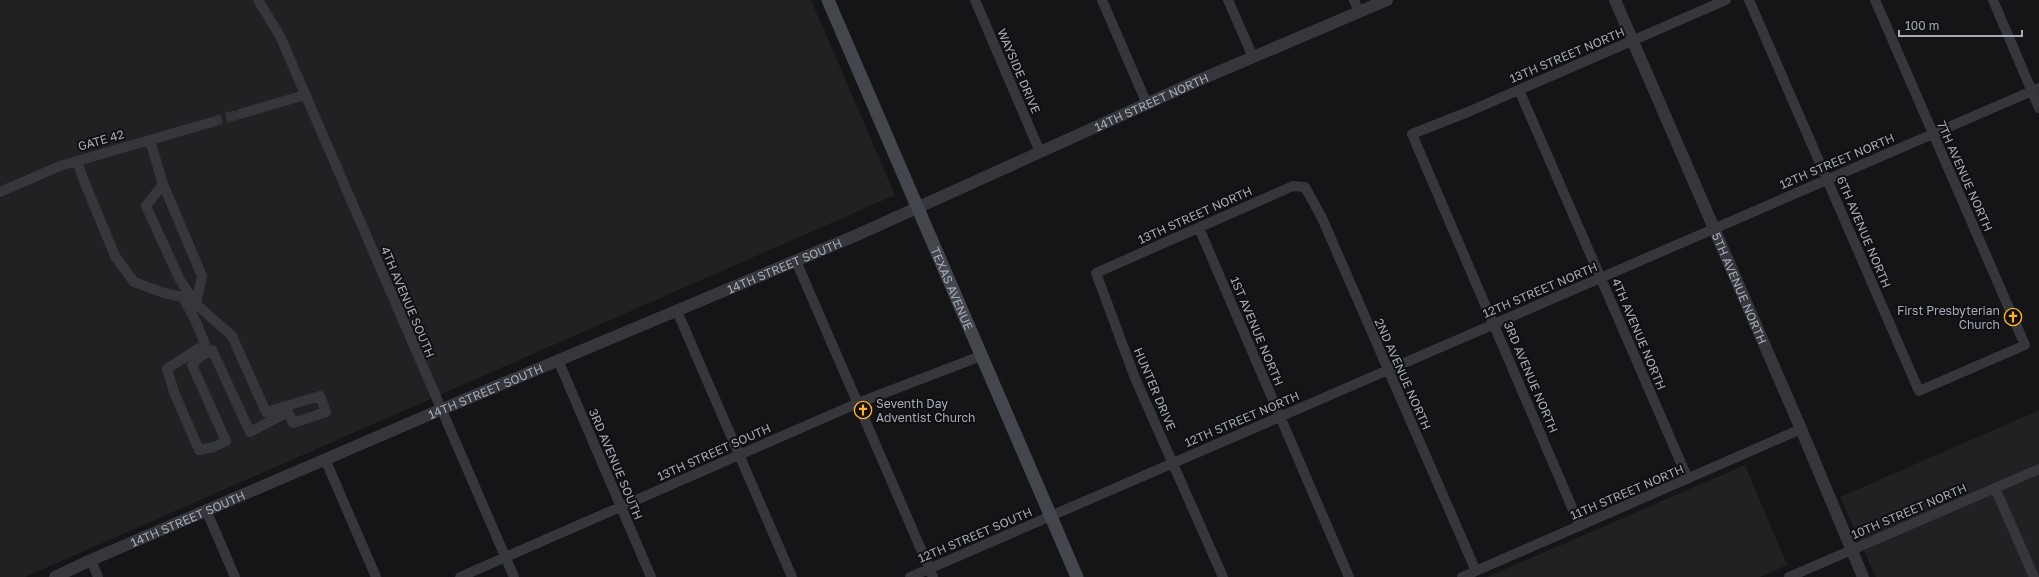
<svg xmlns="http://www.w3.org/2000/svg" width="2039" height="577" font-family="'Golos Text',sans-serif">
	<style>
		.built { fill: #212124 }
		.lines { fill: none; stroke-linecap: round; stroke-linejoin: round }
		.minor-tunnel { stroke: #323337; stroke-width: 10; stroke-dasharray: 10 5; stroke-linecap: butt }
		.minor { stroke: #36373d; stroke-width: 10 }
		.tertiary { stroke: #36373d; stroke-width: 12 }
		.secondary { stroke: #44464d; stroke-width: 13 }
		.labels { text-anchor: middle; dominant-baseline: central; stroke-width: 4; stroke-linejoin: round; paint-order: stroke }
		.street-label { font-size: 12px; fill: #a6acb9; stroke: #101012 }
		.poi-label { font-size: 12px; fill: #a6acb9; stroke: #101012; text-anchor: end }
	</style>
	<rect width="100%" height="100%" fill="#151517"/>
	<!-- built -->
	<path class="built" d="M0 0H811L895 195 25 577H0Z
		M2039 410V577H1876L1840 497Z
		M1745 465 1787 565 1760 577H1487Z"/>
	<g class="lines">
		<!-- minor-tunnel -->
		<path class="minor-tunnel" d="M212 122 240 114"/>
		<!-- minor -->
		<path class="minor" d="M258 0 280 36 514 577
			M975 0 1040 152
			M1102 0 1147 104
			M1228 0 1253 57
			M1354 0 1359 12
			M1749 0 1919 391 2025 345 1875 0
			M1993 0 2039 108
			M1519 90 1688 479
			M240 114 305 95
			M77 161 84 181 115 256 134 282 164 293 183 297 196 322 205 344 167 369 174 392 199 450 214 447 226 441 192 365 200 357 212 350 250 432 288 412 293 423 326 412 320 396 266 412 232 336 196 304 180 280 146 206 163 184 150 140
			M163 184 202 276 196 304
			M0 192 60 166 212 122
			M1199 228 1349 577
			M796 261 933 577
			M677 311 792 577
			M558 360 651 577
			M325 459 376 577
			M1995 488 2034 577
			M206 510 235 577
			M1580 526 1412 134 1468 112 1726 0
			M91 560 98 577
			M460 577 858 403 981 356
			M910 577 2039 88
			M1223 577 1135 378 1096 273 1293 186 1305 187 1322 218 1476 571
			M1462 577 1801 429
			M1789 577 2039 469"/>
		<!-- tertiary -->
		<g class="tertiary">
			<path id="s1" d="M1615 0 1801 429 1863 577"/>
			<path id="s2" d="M55 577 91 560 440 410 857 235 1197 81 1387 0"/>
		</g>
		<!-- secondary -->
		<path class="secondary" id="s3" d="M828 0 1077 577"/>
	</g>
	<!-- icons -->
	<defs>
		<symbol id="church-ring" viewBox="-11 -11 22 22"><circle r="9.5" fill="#101012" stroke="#ffb225" stroke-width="1.5"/><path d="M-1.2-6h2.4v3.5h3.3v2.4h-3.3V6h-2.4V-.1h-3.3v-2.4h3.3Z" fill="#ffb225"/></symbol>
	</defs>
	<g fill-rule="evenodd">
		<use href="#church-ring" x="2003" y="307" width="20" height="20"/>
		<use href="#church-ring" x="853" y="400" width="20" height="20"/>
	</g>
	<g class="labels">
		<!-- street labels -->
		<g class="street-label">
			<text transform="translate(1567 55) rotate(-23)">13TH STREET NORTH</text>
			<text transform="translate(1019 71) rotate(67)">WAYSIDE DRIVE</text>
			<text stroke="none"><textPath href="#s2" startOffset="1195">14TH STREET NORTH</textPath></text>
			<text transform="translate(101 140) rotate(-16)">GATE 42</text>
			<text transform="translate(1837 161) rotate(-23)">12TH STREET NORTH</text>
			<text transform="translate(1965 176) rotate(66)">7TH AVENUE NORTH</text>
			<text transform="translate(1195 215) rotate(-24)">13TH STREET NORTH</text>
			<text transform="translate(1864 232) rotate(67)">6TH AVENUE NORTH</text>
			<text stroke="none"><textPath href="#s2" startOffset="793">14TH STREET SOUTH</textPath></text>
			<text stroke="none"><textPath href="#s1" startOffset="314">5TH AVENUE NORTH</textPath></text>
			<text stroke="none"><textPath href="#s3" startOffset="314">TEXAS AVENUE</textPath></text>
			<text transform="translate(1540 290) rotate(-23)">12TH STREET NORTH</text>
			<text transform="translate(408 302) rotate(67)">4TH AVENUE SOUTH</text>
			<text transform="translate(1257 331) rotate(67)">1ST AVENUE NORTH</text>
			<text transform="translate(1639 334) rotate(67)">4TH AVENUE NORTH</text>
			<text transform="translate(1403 374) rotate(66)">2ND AVENUE NORTH</text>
			<text transform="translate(1531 377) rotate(67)">3RD AVENUE NORTH</text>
			<text transform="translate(1155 389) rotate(67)">HUNTER DRIVE</text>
			<text stroke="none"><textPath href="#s2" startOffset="469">14TH STREET SOUTH</textPath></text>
			<text transform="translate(1242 419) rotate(-23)">12TH STREET NORTH</text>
			<text transform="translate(714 452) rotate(-24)">13TH STREET SOUTH</text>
			<text transform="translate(616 464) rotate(67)">3RD AVENUE SOUTH</text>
			<text transform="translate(1627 492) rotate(-23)">11TH STREET NORTH</text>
			<text transform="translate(1909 511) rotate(-23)">10TH STREET NORTH</text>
			<text stroke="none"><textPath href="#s2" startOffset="145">14TH STREET SOUTH</textPath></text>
			<text transform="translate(975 535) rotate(-23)">12TH STREET SOUTH</text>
		</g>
		<!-- poi labels -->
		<g class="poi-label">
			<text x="2000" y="310">First Presbyterian<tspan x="2000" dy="14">Church</tspan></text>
			<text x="876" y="403" text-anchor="start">Seventh Day<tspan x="876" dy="14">Adventist Church</tspan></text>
		</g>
	</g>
	<!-- scale -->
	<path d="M1899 30v6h123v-6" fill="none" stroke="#a6acb9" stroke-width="2"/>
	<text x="1905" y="30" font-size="12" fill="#a6acb9" stroke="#101012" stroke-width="3" paint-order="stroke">100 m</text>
</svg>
